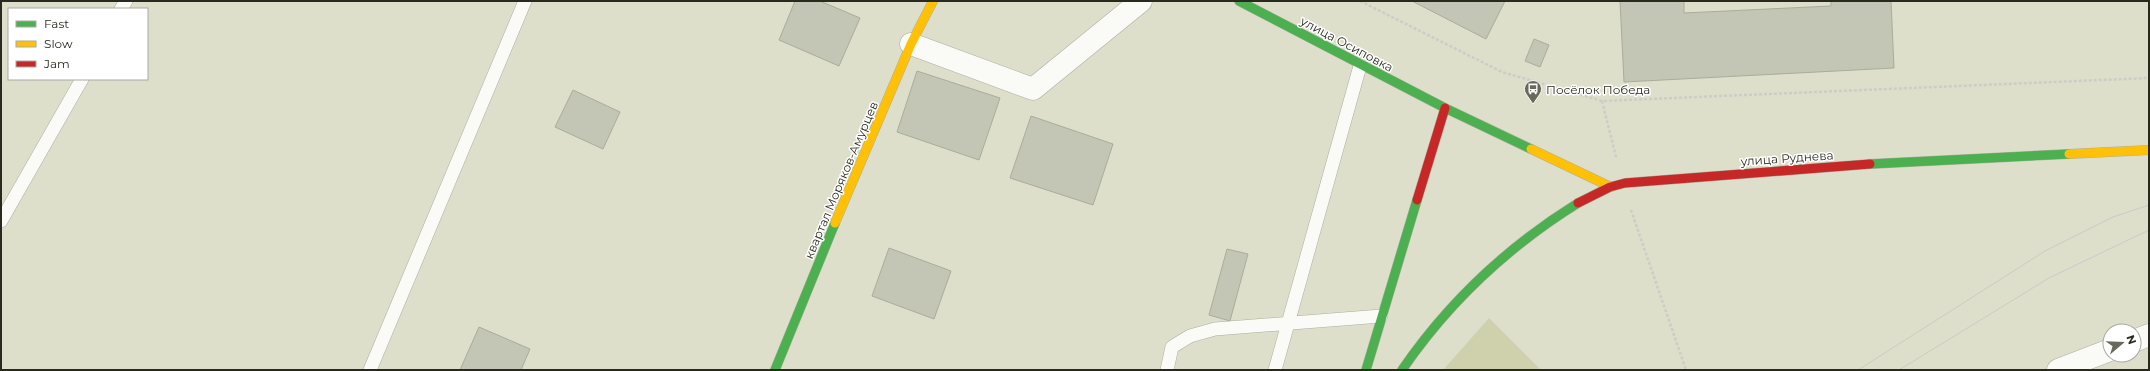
<svg xmlns="http://www.w3.org/2000/svg" width="2150" height="371" font-family="Montserrat,sans-serif">
	<style>
		.green { fill: #cfd1ad }
		.building { fill: #c3c5b5; stroke: #aaac9c }
		.lines { fill: none; stroke-linecap: round; stroke-linejoin: round }
		.lane-casing { stroke: #adae9f; stroke-width: 14 }
		.street-casing { stroke: #adae9f; stroke-width: 23 }
		.fast-casing { stroke: #adae9f; stroke-width: 10 }
		.slow-casing { stroke: #adae9f; stroke-width: 10 }
		.jam-casing { stroke: #adae9f; stroke-width: 10 }
		.path { stroke: #cccdc7; stroke-width: 2.5; stroke-dasharray: 3 2; stroke-linecap: butt }
		.lane { stroke: #fafaf7; stroke-width: 13 }
		.street { stroke: #fafaf7; stroke-width: 22 }
		.fast { stroke: #4caf50; stroke-width: 9 }
		.slow { stroke: #ffc107; stroke-width: 9 }
		.jam { stroke: #c62828; stroke-width: 9 }
		.tram { stroke: #cbcbc6; stroke-width: 1 }
		.labels { text-anchor: middle; dominant-baseline: central; stroke-width: 3; stroke-linejoin: round; paint-order: stroke }
		.street-label { font-size: 12px; fill: #292a1d; stroke: #fff }
		.poi-label { font-size: 12px; fill: #292a1d; stroke: #fff; text-anchor: start }
	</style>
	<rect width="100%" height="100%" fill="#dddfcb"/>
	<!-- green -->
	<path class="green" d="M1489 318 1541 370H1443Z"/>
	<!-- building -->
	<path class="building" d="M795 1H820L860 18 839 66 779 40Z
		M1412 1H1505L1486 39Z
		M1620 1H1684V13L1831 6V1H1891L1894 68 1624 82Z
		M1534 39 1549 45 1540 67 1525 61Z
		M917 71 1000 98 979 160 897 132Z
		M573 90 620 112 603 149 555 127Z
		M1031 116 1113 144 1093 205 1010 178Z
		M889 248 951 271 934 319 872 296Z
		M1227 249 1248 254 1230 321 1209 315Z
		M479 327 530 349 521 370H460Z"/>
	<g class="lines">
		<defs>
			<path id="lane" d="M121 9 126 1
				M1 221 82 79
				M370 370 525 1
				M1167 370 1172 347 1190 336 1215 329 1381 316
				M1275 370 1360 66"/>
			<path id="street" d="M911 44 1033 89 1141 1
				M2134 341 2149 335
				M2058 370 2110 350"/>
			<path id="fast" d="M1239 1 1445 108 1531 149
				M1870 164 2069 154
				M775 370 835 223
				M1366 370 1417 200
				M1402 370C1448 303 1509 246 1578 203"/>
			<path id="slow" d="M1531 149 1611 187
				M2069 154 2149 150
				M835 223 911 44 933 1"/>
			<path id="jam" d="M1417 200 1445 108
				M1578 203 1610 187 1625 183 1870 164"/>
		</defs>
		<!-- lane casing -->
		<use href="#lane" class="lane-casing"/>
		<!-- street casing -->
		<use href="#street" class="street-casing"/>
		<!-- fast casing -->
		<use href="#fast" class="fast-casing"/>
		<!-- slow casing -->
		<use href="#slow" class="slow-casing"/>
		<!-- jam casing -->
		<use href="#jam" class="jam-casing"/>
		<!-- path -->
		<path class="path" d="M1360 1 1502 72 1602 101 2149 78
			M1602 101 1616 157
			M1631 210 1686 370"/>
		<!-- lane -->
		<use href="#lane" class="lane"/>
		<!-- street -->
		<use href="#street" class="street"/>
		<!-- fast -->
		<use href="#fast" class="fast"/>
		<!-- slow -->
		<use href="#slow" class="slow"/>
		<!-- jam -->
		<use href="#jam" class="jam"/>
		<!-- tram -->
		<path class="tram" d="M1858 370 2045 251 2113 217 2149 205
			M1899 370 2049 278 2149 230"/>
	</g>
	<!-- icons -->
	<defs>
		<symbol id="bus-pin" viewBox="-11 -11 22 30"><path d="M0 17L-7.5 6A9.5 9.5 0 1 1 7.5 6Z" fill="#68695a" stroke="#fff"/><path d="M-5-6H5V4H4V6H2V4H-2V6H-4V4H-5ZM-3.5-4V0h7V-4ZM-3.5 1.2v1.5H-2V1.2ZM2 1.2v1.5H3.5V1.2Z" fill="#fff"/></symbol>
	</defs>
	<g fill-rule="evenodd">
		<use href="#bus-pin" x="1523" y="79" width="20" height="27"/>
	</g>
	<g class="labels">
		<!-- street labels -->
		<g class="street-label">
			<text transform="translate(1347 44) rotate(28)">улица Осиповка</text>
			<text transform="translate(1787 158) rotate(-4)">улица Руднева</text>
			<text transform="translate(841 180) rotate(-67)">квартал Моряков-Амурцев</text>
		</g>
		<!-- poi labels -->
		<g class="poi-label">
			<text x="1546" y="89">Посёлок Победа</text>
		</g>
	</g>
	<!-- border -->
	<rect width="2150" height="371" fill="none" stroke="#292a1d" stroke-width="4"/>
	<!-- legend -->
	<rect x="8" y="8" width="140" height="72" fill="#ffffff" stroke="#a9aaa5"/>
	<rect x="16" y="21" width="20" height="6" fill="#4caf50" stroke="#a9aaa5"/>
	<text x="44" y="28" font-size="12" fill="#292a1d">Fast</text>
	<rect x="16" y="41" width="20" height="6" fill="#ffc107" stroke="#a9aaa5"/>
	<text x="44" y="48" font-size="12" fill="#292a1d">Slow</text>
	<rect x="16" y="61" width="20" height="6" fill="#c62828" stroke="#a9aaa5"/>
	<text x="44" y="68" font-size="12" fill="#292a1d">Jam</text>
	<!-- north arrow -->
	<g transform="translate(2122 343) rotate(71)"><circle r="19" fill="#ffffff" stroke="#a9aaa5"/>
	<path d="M0-3L7 15L0 10L-7 15Z" fill="#68695a"/>
	<text y="-6" font-size="11" font-weight="bold" text-anchor="middle" fill="#292a1d">N</text>
	</g>
</svg>
